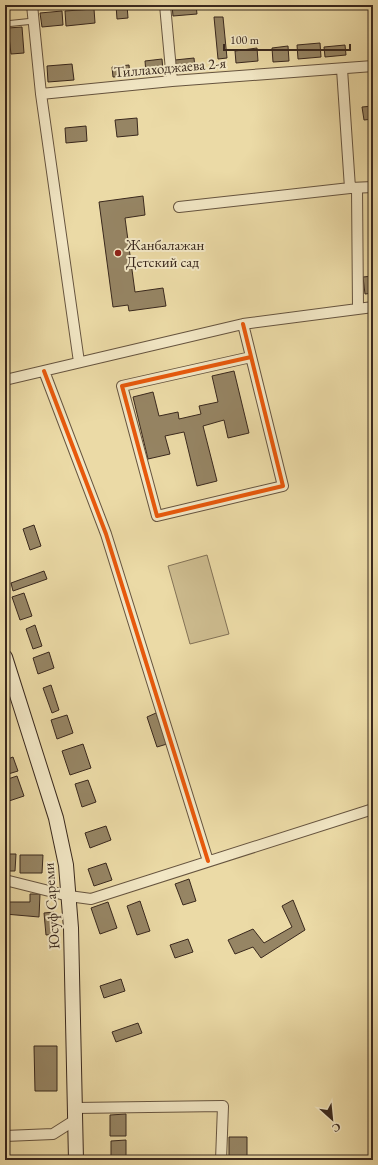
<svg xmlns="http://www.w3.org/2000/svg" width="378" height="1165" font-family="'EB Garamond',serif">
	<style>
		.green { fill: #cdbc8f; stroke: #837256 }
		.building { fill: #968564; stroke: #39281d }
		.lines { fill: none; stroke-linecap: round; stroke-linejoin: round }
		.lane-casing { stroke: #66543f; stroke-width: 7 }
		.street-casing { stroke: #66543f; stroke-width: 12 }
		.secondary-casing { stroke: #39281d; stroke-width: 16 }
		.lane { stroke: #f2e7c5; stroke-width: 5 }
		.street { stroke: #f2e7c5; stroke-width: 10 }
		.secondary { stroke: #f2e7c5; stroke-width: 14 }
		.cycleway-casing { stroke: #f2e7c5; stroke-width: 6 }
		.cycleway { stroke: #e8590c; stroke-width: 4 }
		.poi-dot { fill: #8f2418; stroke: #f2e7c5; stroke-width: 1.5 }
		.labels { text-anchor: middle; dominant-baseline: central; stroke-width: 4; stroke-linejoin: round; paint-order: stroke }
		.street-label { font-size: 15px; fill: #39281d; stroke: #f2e7c5 }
		.poi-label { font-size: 15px; fill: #39281d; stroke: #f2e7c5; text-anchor: start }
	</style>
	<rect width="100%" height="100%" fill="#ebdaa6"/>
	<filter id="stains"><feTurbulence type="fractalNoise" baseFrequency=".005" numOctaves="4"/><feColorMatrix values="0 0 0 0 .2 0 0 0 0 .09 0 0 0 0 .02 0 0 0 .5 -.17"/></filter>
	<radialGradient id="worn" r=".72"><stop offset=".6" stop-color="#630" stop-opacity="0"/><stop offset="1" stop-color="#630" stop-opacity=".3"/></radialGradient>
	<!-- green -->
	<path class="green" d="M207 555 229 634 190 644 168 566Z"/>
	<!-- building -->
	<path class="building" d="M116 5H127L128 18 117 19Z
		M172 5H196L197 14 173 16Z
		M94 9 95 23 66 26 65 11Z
		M62 11 63 25 42 27 40 13Z
		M214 17H223L227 58 218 59Z
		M22 27 24 53 11 54 8 28Z
		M320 43 321 57 298 59 297 45Z
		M345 45 346 55 325 57 324 47Z
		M288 46 289 61 273 62 272 48Z
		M257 48 258 61 236 63 235 51Z
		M194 58 195 68 176 70 175 60Z
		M162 59 163 71 146 73 145 61Z
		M72 64 74 80 48 82 47 66Z
		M129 65 130 76 113 77 112 67Z
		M373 106V119L364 120 362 107Z
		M137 118 138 135 117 137 115 120Z
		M86 126 87 141 66 143 65 128Z
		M143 196 145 215 125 218 135 292 163 288 166 306 129 311 128 305 113 307 99 202Z
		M373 276V293L365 294 363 277Z
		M234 371 249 433 228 438 224 420 203 426 217 481 197 486 184 432 165 436 170 454 148 459 133 397 153 392 159 416 178 412 179 419 201 414 199 406 218 402 212 376Z
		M34 525 41 546 30 550 23 529Z
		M44 571 47 579 13 591 11 583Z
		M24 593 32 616 20 620 12 597Z
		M35 625 42 646 33 649 26 629Z
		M49 652 54 668 38 674 33 658Z
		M51 685 59 710 52 713 43 688Z
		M156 713 167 744 157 747 147 717Z
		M67 715 73 733 57 739 51 720Z
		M83 744 91 768 70 775 62 751Z
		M13 757 18 771 5 775V760Z
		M17 776 24 796 9 801 5 791V780Z
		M88 780 96 802 82 807 75 784Z
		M106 826 111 840 90 848 85 833Z
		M5 854H16L15 871H5Z
		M20 855H43L42 873H20Z
		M106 863 112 880 94 886 88 869Z
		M189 879 196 901 183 905 175 884Z
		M30 894H40L39 917 5 914V902H30Z
		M293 900 305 930 261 958 253 947 235 954 228 940 253 929 264 943 292 927 282 906Z
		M140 901 150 931 137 935 127 906Z
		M108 902 117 928 100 934 91 908Z
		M54 912 56 934 46 935 44 913Z
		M188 939 193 952 175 958 170 945Z
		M121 979 125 991 104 998 100 986Z
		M138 1023 142 1033 116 1042 112 1032Z
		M34 1046H57V1091H35Z
		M126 1114V1136H110V1115Z
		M229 1137H247V1160H229Z
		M126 1140V1160H111V1141Z"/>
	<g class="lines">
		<defs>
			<path id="lane" d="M5 24 34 21"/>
			<path id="street" d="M32 5 41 94 79 362
				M165 5 172 81
				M342 69 350 188
				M41 94 172 81 373 66
				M357 188 358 308
				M179 207 350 188 373 187
				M243 324 283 486 157 516 122 386 251 357
				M44 371 106 534 208 861
				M5 380 243 324 373 307
				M5 880 69 896 91 899 373 809
				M75 1108 223 1106 221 1160
				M5 1136 53 1134 75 1120"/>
			<path id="secondary" d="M5 657 56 818 66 865 71 928 76 1160"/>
		</defs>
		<!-- lane casing -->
		<use href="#lane" class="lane-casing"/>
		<!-- street casing -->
		<use href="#street" class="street-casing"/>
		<!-- secondary casing -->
		<use href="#secondary" class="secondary-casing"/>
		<!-- lane -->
		<use href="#lane" class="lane"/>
		<!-- street -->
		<use href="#street" class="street"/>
		<!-- secondary -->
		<use href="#secondary" class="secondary"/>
		<defs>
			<path id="cycleway" d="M243 324 283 486 157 516 122 386 251 357
				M44 371 106 534 208 861"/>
		</defs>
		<!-- cycleway casing -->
		<use href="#cycleway" class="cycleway-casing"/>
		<!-- cycleway -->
		<use href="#cycleway" class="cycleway"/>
	</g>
	<!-- markers -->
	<circle class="poi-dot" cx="118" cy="253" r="4"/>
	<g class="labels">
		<!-- street labels -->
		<g class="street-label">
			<text transform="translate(170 67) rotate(-5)">Тиллаходжаева 2-я</text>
			<text transform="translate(51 906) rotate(-94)">Юсуф Сареми</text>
		</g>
		<!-- poi labels -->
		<g class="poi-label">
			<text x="126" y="244">Жанбалажан<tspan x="126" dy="17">Детский сад</tspan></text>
		</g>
	</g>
	<!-- margin -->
	<rect width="378" height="1165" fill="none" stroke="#ebdaa6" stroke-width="20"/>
	<rect x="6" y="6" width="366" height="1153" fill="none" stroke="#39281d" stroke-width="2"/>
	<rect x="10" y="10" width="358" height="1145" fill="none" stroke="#39281d"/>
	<!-- north arrow -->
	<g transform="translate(332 1119) rotate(153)" stroke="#f2e7c5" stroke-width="3" paint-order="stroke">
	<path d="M0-3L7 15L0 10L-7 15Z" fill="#39281d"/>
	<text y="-6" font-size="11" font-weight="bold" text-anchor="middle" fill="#39281d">С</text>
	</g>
	<!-- scale -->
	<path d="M224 44v6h126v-6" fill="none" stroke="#39281d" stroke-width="2"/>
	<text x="230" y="44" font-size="12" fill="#39281d" stroke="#f2e7c5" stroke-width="3" paint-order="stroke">100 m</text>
	<rect width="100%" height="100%" filter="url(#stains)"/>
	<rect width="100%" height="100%" fill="url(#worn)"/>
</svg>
